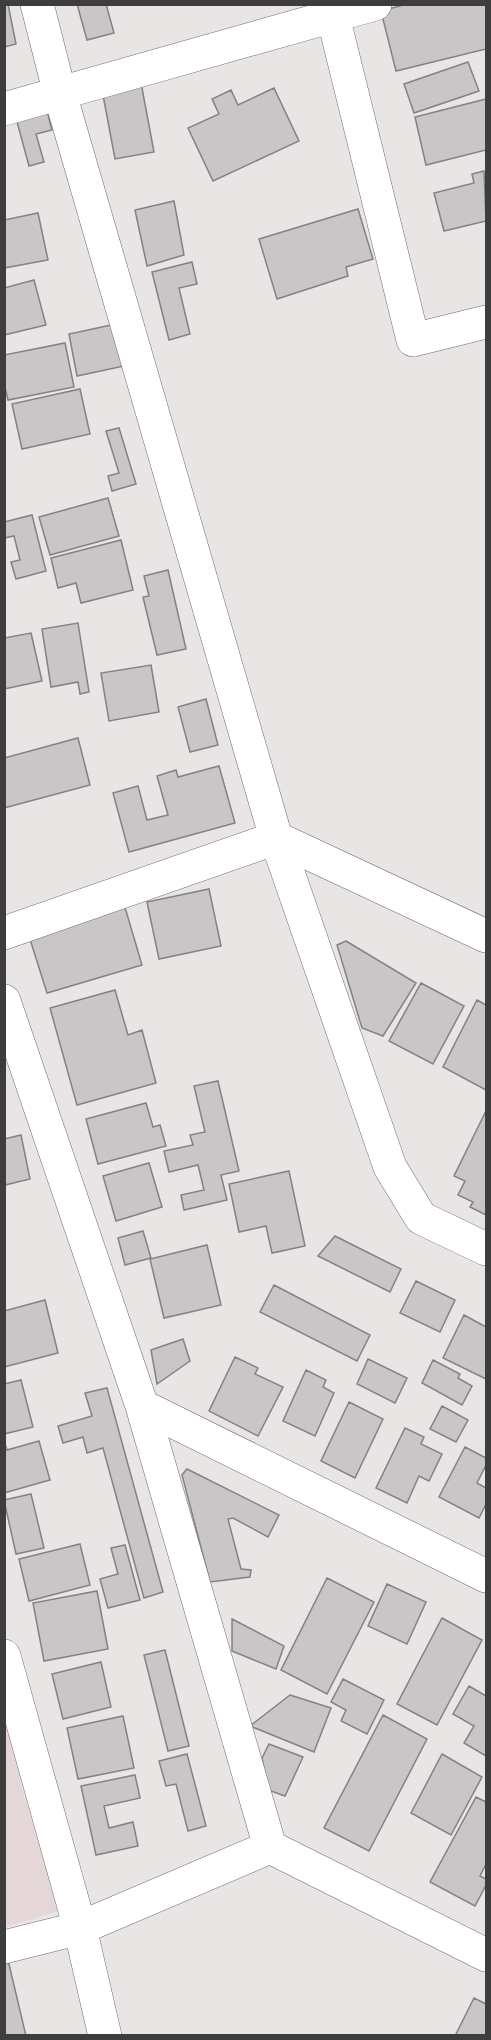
<svg xmlns="http://www.w3.org/2000/svg" width="491" height="2040" font-family="Barlow,sans-serif">
	<style>
		.built { fill: #e5d7d8 }
		.building { fill: #cac6c7; stroke: #858182; stroke-width: 1.5 }
		.lines { fill: none; stroke-linecap: round; stroke-linejoin: round }
		.minor-casing { stroke: #6e6b6b; stroke-width: 34 }
		.minor { stroke: #fff; stroke-width: 33 }
	</style>
	<rect width="100%" height="100%" fill="#e9e5e5"/>
	<!-- built -->
	<path class="built" d="M4 1712 23 1792 59 1911 5 1927Z"/>
	<!-- building -->
	<path class="building" d="M4 4H8L16 44 4 47Z
		M77 4H106L114 33 87 40Z
		M407 4H486V49L396 71 381 11Z
		M468 62 479 91 414 113 404 84Z
		M139 72 154 152 115 159 100 79Z
		M274 88 299 141 213 181 188 128 219 114 212 99 231 90 238 105Z
		M44 99 52 130 36 134 44 162 29 166 13 107Z
		M486 99V150L426 165 415 117Z
		M484 171 486 221 444 231 434 193 474 183 472 174Z
		M174 201 184 255 147 266 135 210Z
		M358 209 373 259 346 267 348 276 277 299 259 239Z
		M38 213 48 260 4 268V220Z
		M192 262 197 284 179 288 190 334 169 340 152 272Z
		M34 280 46 325 4 335V288Z
		M116 324 124 366 77 376 69 334Z
		M65 343 74 387 8 400 4 383V355Z
		M80 389 90 434 22 449 12 404Z
		M119 428 136 484 112 491 108 476 119 473 106 431Z
		M108 498 119 536 50 555 39 517Z
		M32 515 46 571 16 579 11 562 20 560 14 536 4 538V522Z
		M121 540 133 590 81 603 76 583 58 588 51 558Z
		M168 570 186 649 157 655 143 597 149 596 144 576Z
		M78 623 89 692 80 694 78 682 51 687 42 629Z
		M31 633 42 681 4 689V638Z
		M151 665 159 712 109 721 101 673Z
		M206 699 218 745 190 752 178 707Z
		M78 738 90 785 4 808V758Z
		M219 766 235 823 129 852 113 793 138 786 147 820 168 815 157 776 176 770 178 777Z
		M209 889 221 946 159 959 147 902Z
		M124 904 142 965 47 993 28 933Z
		M346 941 416 983 383 1036 362 1028 337 945Z
		M421 983 464 1006 433 1064 389 1041Z
		M115 990 128 1035 142 1030 156 1083 77 1105 50 1008Z
		M477 1000 486 1005V1090L443 1067Z
		M218 1081 239 1171 221 1175 227 1200 184 1210 181 1195 204 1190 198 1165 169 1172 164 1151 193 1145 190 1135 205 1132 194 1086Z
		M146 1103 153 1127 160 1125 166 1146 98 1164 86 1119Z
		M485 1113 486 1114V1215L470 1207 473 1202 458 1195 465 1181 454 1176Z
		M21 1135 30 1179 5 1185 4 1139Z
		M149 1163 162 1207 116 1221 103 1176Z
		M289 1171 305 1246 272 1253 266 1226 239 1232 229 1184Z
		M143 1231 151 1258 125 1265 118 1238Z
		M335 1236 401 1269 390 1292 318 1256Z
		M207 1245 221 1305 164 1318 150 1259Z
		M416 1281 455 1300 440 1332 400 1313Z
		M274 1285 370 1335 357 1361 260 1312Z
		M45 1300 58 1353 4 1367V1311Z
		M464 1315 486 1327V1379L443 1358Z
		M183 1339 190 1361 157 1384 151 1350Z
		M235 1357 258 1368 255 1374 283 1387 258 1436 209 1411Z
		M368 1359 407 1378 395 1403 357 1384Z
		M433 1360 460 1374 458 1378 472 1386 462 1405 422 1383Z
		M306 1370 326 1380 323 1387 334 1393 315 1436 283 1421Z
		M21 1380 33 1427 4 1434V1384Z
		M107 1388 163 1592 144 1598 103 1448 87 1453 83 1437 63 1443 58 1426 92 1416 85 1393Z
		M349 1402 383 1419 355 1478 321 1461Z
		M442 1406 468 1420 456 1442 430 1429Z
		M405 1428 424 1437 421 1444 442 1454 429 1481 419 1476 407 1503 376 1488Z
		M4 1441 7 1450 39 1441 50 1480 4 1493Z
		M465 1447 486 1458V1465L477 1483 486 1488V1504L479 1518 439 1497Z
		M187 1469 279 1515 268 1537 233 1518 228 1519 241 1569 251 1570 250 1577 210 1582 182 1475Z
		M31 1494 44 1548 16 1554 4 1500Z
		M80 1544 90 1585 29 1601 19 1559Z
		M125 1545 140 1600 108 1608 100 1579 118 1574 111 1548Z
		M327 1578 374 1602 327 1694 281 1670Z
		M387 1584 426 1602 407 1644 368 1626Z
		M97 1591 108 1649 44 1661 33 1603Z
		M442 1618 482 1640 437 1725 397 1704Z
		M232 1619 284 1646 276 1669 232 1651Z
		M165 1650 189 1746 168 1751 144 1655Z
		M101 1662 111 1707 63 1719 52 1674Z
		M343 1679 384 1700 367 1734 341 1721 346 1710 331 1702Z
		M469 1686 486 1696V1756L464 1743 474 1726 453 1714Z
		M290 1695 331 1708 314 1752 250 1726Z
		M383 1715 427 1739 369 1851 324 1828Z
		M123 1716 134 1768 78 1779 67 1728Z
		M269 1744 303 1757 285 1796 268 1790 262 1758Z
		M187 1754 206 1826 188 1831 176 1784 166 1786 159 1761Z
		M442 1754 482 1777 451 1835 411 1813Z
		M135 1775 140 1798 104 1806 109 1828 133 1822 138 1846 96 1855 81 1786Z
		M476 1797 486 1802V1864L480 1876 486 1879V1885L475 1906 430 1882Z
		M8 1960 26 2036H4V1961Z
		M474 1998 486 2004V2036H455Z"/>
	<g class="lines">
		<defs>
			<path id="minor" d="M37 4 60 94 276 838 390 1167 421 1218 486 1249
				M330 4 413 340 486 322
				M4 109 375 4
				M4 933 276 838 486 936
				M4 1001 142 1406 270 1847 486 1955
				M142 1406 486 1576
				M4 1656 80 1928 270 1847
				M4 1947 80 1928 105 2036"/>
		</defs>
		<!-- minor casing -->
		<use href="#minor" class="minor-casing"/>
		<!-- minor -->
		<use href="#minor" class="minor"/>
	</g>
	<!-- border -->
	<rect width="491" height="2040" fill="none" stroke="#3e3d3d" stroke-width="12"/>
</svg>
